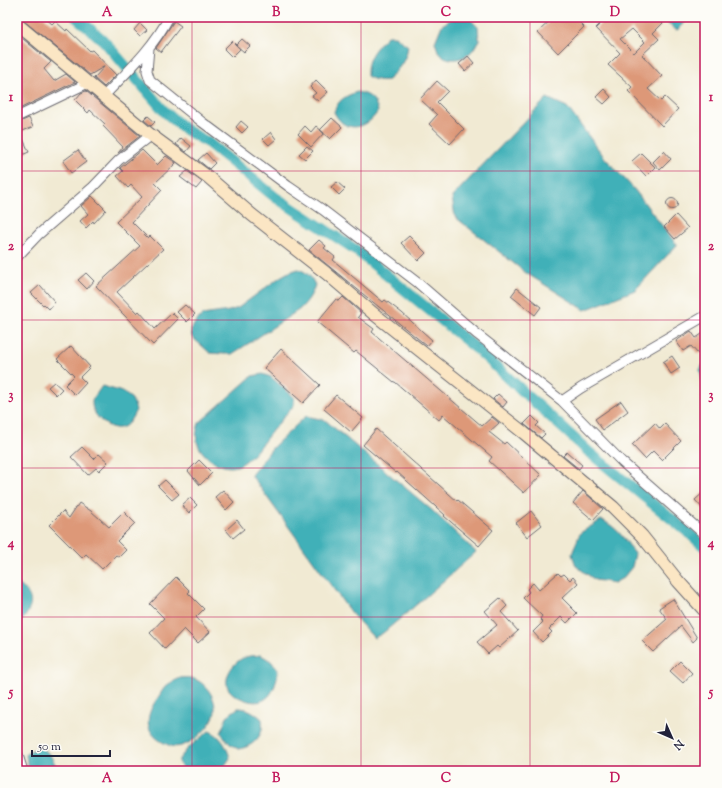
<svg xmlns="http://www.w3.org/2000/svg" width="722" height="788" font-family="'Sorts Mill Goudy',serif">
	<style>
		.water { fill: #40b0b8; stroke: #31697a }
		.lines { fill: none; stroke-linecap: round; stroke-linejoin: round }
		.canal { stroke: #40b0b8; stroke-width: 11 }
		.building { fill: #dd9878; fill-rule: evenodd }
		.street-casing { stroke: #6a6870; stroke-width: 11 }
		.secondary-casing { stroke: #6a6870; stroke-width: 14 }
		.street { stroke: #fff; stroke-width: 9 }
		.secondary { stroke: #fbe6c4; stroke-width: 12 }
		.grid { fill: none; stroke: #c2185b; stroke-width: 1; stroke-opacity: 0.55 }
		.neatline { fill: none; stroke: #c2185b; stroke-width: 1.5 }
		.grid-label { font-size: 13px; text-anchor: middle; font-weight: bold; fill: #c2185b }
	</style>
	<rect width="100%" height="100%" fill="#fdfcf7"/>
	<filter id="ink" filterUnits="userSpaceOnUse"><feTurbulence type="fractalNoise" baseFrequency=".025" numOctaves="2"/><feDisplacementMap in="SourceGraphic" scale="8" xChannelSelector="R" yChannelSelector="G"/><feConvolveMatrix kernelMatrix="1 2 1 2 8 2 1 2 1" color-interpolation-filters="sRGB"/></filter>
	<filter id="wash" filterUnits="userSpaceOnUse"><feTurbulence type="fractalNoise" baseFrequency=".012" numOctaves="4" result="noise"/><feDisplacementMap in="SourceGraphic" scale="16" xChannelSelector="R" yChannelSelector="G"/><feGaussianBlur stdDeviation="0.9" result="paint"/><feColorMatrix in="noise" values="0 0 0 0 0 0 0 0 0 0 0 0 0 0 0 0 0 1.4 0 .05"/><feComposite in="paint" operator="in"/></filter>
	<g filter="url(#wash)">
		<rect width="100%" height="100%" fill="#f1ead3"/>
		<!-- water -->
		<path class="water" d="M661 17H685L686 19 679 29 676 30Z
			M452 19H470L478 27 479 40C476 44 474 50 470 53 461 61 445 62 438 51 437 48 436 45 435 42L442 25Z
			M387 36H395L408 46C406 62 398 69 388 80 379 81 374 80 367 76 366 57 375 49 387 36Z
			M357 92C369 94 375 98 378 111 367 130 344 134 334 112 338 100 345 96 357 92Z
			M547 98 567 107 605 158 634 189 677 245 635 290 585 310 526 273 455 217 452 197Z
			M298 269C307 272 311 276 315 285 312 295 308 301 300 309L254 340 232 354H224L210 353 192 337 191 330 195 323 202 315 229 311 238 308 280 277 287 273Z
			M705 361V384L702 380 700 370Z
			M263 374 271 377 294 397V405C287 414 279 422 272 431 263 442 255 455 243 463 231 472 213 464 204 454 195 444 195 435 199 423L252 376Z
			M102 386 123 392 132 399 136 410C133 416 129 425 123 427 112 432 97 420 93 409 92 407 92 403 92 400Z
			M306 416 325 420 433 511 476 552 422 600 383 633 374 638 351 613 251 475 273 447Z
			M601 520C617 526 626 541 635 554L632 567 623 578 614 583 595 580 576 566 572 554 580 533Z
			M17 583C38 598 32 610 17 626Z
			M261 655 271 661 278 670C276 691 267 709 243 699 238 697 231 694 228 688 223 677 234 660 246 657 251 655 256 656 261 655Z
			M179 678C183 678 187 677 191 678 206 681 219 701 214 716 209 729 186 751 171 746 146 737 142 720 157 699 160 695 162 690 166 686 169 683 175 681 179 678Z
			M238 708C248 708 254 712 262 719 262 722 263 726 262 729 260 740 249 748 238 749L230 744 221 733 227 716Z
			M209 731C221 735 227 747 230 758L221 771H186L179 764V759L189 747Z
			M39 748C50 750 54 762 58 771H30L27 763 26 754 30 751Z"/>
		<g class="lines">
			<!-- canal -->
			<path class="canal" d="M76 17 103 40 165 112 186 130 207 142 275 197 356 250 478 350 590 453 689 533 705 547"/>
		</g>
		<g id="blocks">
			<!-- building -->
			<path class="building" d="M19 17H44L52 24 55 21 66 31 67 29 90 51 92 50 116 75 104 87 94 78 105 66 90 75Z
				M554 17H574L584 27 558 53 538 32Z
				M607 17H632L637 22 643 17H657L663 23 653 33 659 39 642 55 662 76 648 89 661 101 665 97 678 109 662 126 628 91 632 87 608 65 620 53 596 28ZM632 29 645 42 634 53 620 39Z
				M174 21 181 26 161 52 156 48Z
				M140 23 147 30 140 36 134 30Z
				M17 34 51 62 44 69 54 81 66 74 75 82 17 110Z
				M242 39 250 46 244 52 236 45Z
				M232 41 240 49 232 57 224 49Z
				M468 56 474 63 465 71 459 64Z
				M316 80 328 92 318 101 312 96 316 93 310 87Z
				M437 81 448 91 437 102 464 129 450 144 429 124 437 115 420 99Z
				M604 89 611 97 604 104 596 97Z
				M86 91 140 136 118 153 123 147 103 126 105 124 90 110 88 113 75 100 81 93Z
				M148 116 155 122 151 126 144 120Z
				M29 118 33 127 20 132 29 152 17 157V123Z
				M332 118 342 127 330 139 320 130Z
				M241 121 248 127 242 133 236 127Z
				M305 126 311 132 316 126 324 133 311 147 298 134Z
				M271 132 276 139 269 145 263 139Z
				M181 138 191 146 186 152 176 144Z
				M307 146 313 151 305 159 299 154Z
				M78 150 86 162 71 173 63 161Z
				M142 150 157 165 166 156 176 163 155 183 162 190 132 222 148 238 150 236 163 249 117 292 137 313 139 311 155 329 172 313 178 319 153 345 96 286 140 246 116 222 142 197 131 185 128 188 117 176 123 171 120 168Z
				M664 151 671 159 660 170 653 162Z
				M206 153 215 163 209 169 198 160Z
				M641 153 655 167 646 176 632 161Z
				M187 171 202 182 196 189 180 177Z
				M337 182 345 189 339 195 331 187Z
				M92 196 106 210 94 223 93 221 86 228 80 221 88 214 81 206Z
				M666.5 204a5.5 5.5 0 1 1 11 0a5.5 5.5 0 1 1-11 0Z
				M676 215 688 228 675 239 664 227Z
				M409 236 426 253 418 261 401 243Z
				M319 240 326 246 324 248 335 257 333 260 383 302 385 300 402 313 432 340 427 346 309 250Z
				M86 273 94 281 87 289 78 280Z
				M40 285 55 302 49 309 44 304 43 305 31 293Z
				M517 288 541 307 535 315 511 296Z
				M343 297 361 313 358 317 374 329 372 332 482 426 492 417 499 423 489 432 504 444 506 442 541 475 524 493 489 461 492 457 443 415 439 420 395 382H394L356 351 354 353 317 322 336 299 339 301Z
				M185 305 195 314 187 322 177 312Z
				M691 331 696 338 705 332V348L698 354 691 346 683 351 676 341Z
				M71 346 90 367 80 377 86 383 75 395 65 385 74 376 57 359Z
				M281 349 320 385 303 403 264 368Z
				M672 356 680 368 671 374 663 362Z
				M54 382 62 389 56 395 48 387Z
				M498 394 507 402 503 407 493 399Z
				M336 395 363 418 351 432 324 409Z
				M621 401 628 411 603 430 595 419Z
				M532 416 539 423 536 426 545 434 541 438 524 424Z
				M655 423 660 429 665 424 681 441 662 460 653 451 645 459 632 445Z
				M376 429 457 501 458 500 493 530 479 546 444 516 445 515 397 472 396 473 363 445Z
				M82 447 94 459 99 454 108 462 99 471 96 468 88 475 71 457Z
				M567 452 582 465 579 469 563 456Z
				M199 460 212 473 200 485 188 471Z
				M165 480 179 494 172 500 158 486Z
				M223 490 234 502 226 510 215 497Z
				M583 491 603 509 593 520 573 503Z
				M705 491V511L695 500Z
				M190 498 197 505 189 513 182 505Z
				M79 503 91 511 109 527 124 512 135 523 117 541 126 550 119 557 116 555 102 569 86 554 82 558 49 525 63 511 69 518Z
				M531 511 542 525 527 537 516 523Z
				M237 520 244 529 233 538 226 530Z
				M558 573 561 576 564 574 570 580 573 577 578 583 562 598 577 613 567 623 561 617 549 629 552 632 542 642 533 632 543 622 540 619 542 616 523 598 529 592 527 589 533 583 539 590Z
				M176 577 190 591 188 593 204 609 196 617 210 632 198 643 184 629 165 649 150 633 164 618 150 604Z
				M500 598 507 606 501 612 518 631 499 648 497 646 488 654 477 642 497 625 485 611Z
				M673 599 697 638 693 642 681 626 653 652 642 641 667 619 659 608Z
				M680 661 692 673 683 683 670 671Z"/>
		</g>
	</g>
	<g filter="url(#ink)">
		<use href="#blocks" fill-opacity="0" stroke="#6a6870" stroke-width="1"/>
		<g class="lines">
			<defs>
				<path id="street" d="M149 48 147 71 150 80 202 122 288 186 323 210 418 283 478 335 562 401 622 462 705 535
					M104 96C128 71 153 48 169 17
					M17 117 88 83
					M17 257 39 234 92 188 119 160 151 135
					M562 401 581 388 705 316
					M17 752 23 771"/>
				<path id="secondary" d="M17 24 148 133 208 177 252 215 326 273 374 314 524 433 613 507 642 536 678 581 705 611"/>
			</defs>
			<!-- street casing -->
			<use href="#street" class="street-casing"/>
			<!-- secondary casing -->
			<use href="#secondary" class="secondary-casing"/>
			<!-- street -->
			<use href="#street" class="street"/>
			<!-- secondary -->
			<use href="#secondary" class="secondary"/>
		</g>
	</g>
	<!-- grid -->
	<path class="grid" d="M192 17V771M361 17V771M530 17V771M17 171H705M17 320H705M17 468H705M17 617H705"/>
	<!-- margin -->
	<rect width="722" height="788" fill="none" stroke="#fdfcf7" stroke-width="44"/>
	<!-- north arrow -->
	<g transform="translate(672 738) rotate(135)" stroke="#fdfcf7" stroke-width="3" paint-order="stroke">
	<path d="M0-3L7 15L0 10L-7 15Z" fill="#22223b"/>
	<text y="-6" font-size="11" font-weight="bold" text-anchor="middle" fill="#22223b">N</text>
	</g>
	<!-- scale -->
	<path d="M32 750v6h78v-6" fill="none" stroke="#22223b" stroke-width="2"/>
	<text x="38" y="750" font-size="12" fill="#22223b" stroke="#fdfcf7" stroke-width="3" paint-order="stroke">50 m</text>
	<rect x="22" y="22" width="678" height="744" class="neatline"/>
	<g class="grid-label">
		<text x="107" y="16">A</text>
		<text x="276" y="16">B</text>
		<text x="446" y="16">C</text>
		<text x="615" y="16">D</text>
		<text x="11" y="101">1</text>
		<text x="711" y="101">1</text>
		<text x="11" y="250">2</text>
		<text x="711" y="250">2</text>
		<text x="11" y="399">3</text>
		<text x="711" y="399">3</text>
		<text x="11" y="547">4</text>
		<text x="711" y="547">4</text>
		<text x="11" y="696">5</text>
		<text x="711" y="696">5</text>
		<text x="107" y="782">A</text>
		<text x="276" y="782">B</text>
		<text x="446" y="782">C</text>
		<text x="615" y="782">D</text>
	</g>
</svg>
